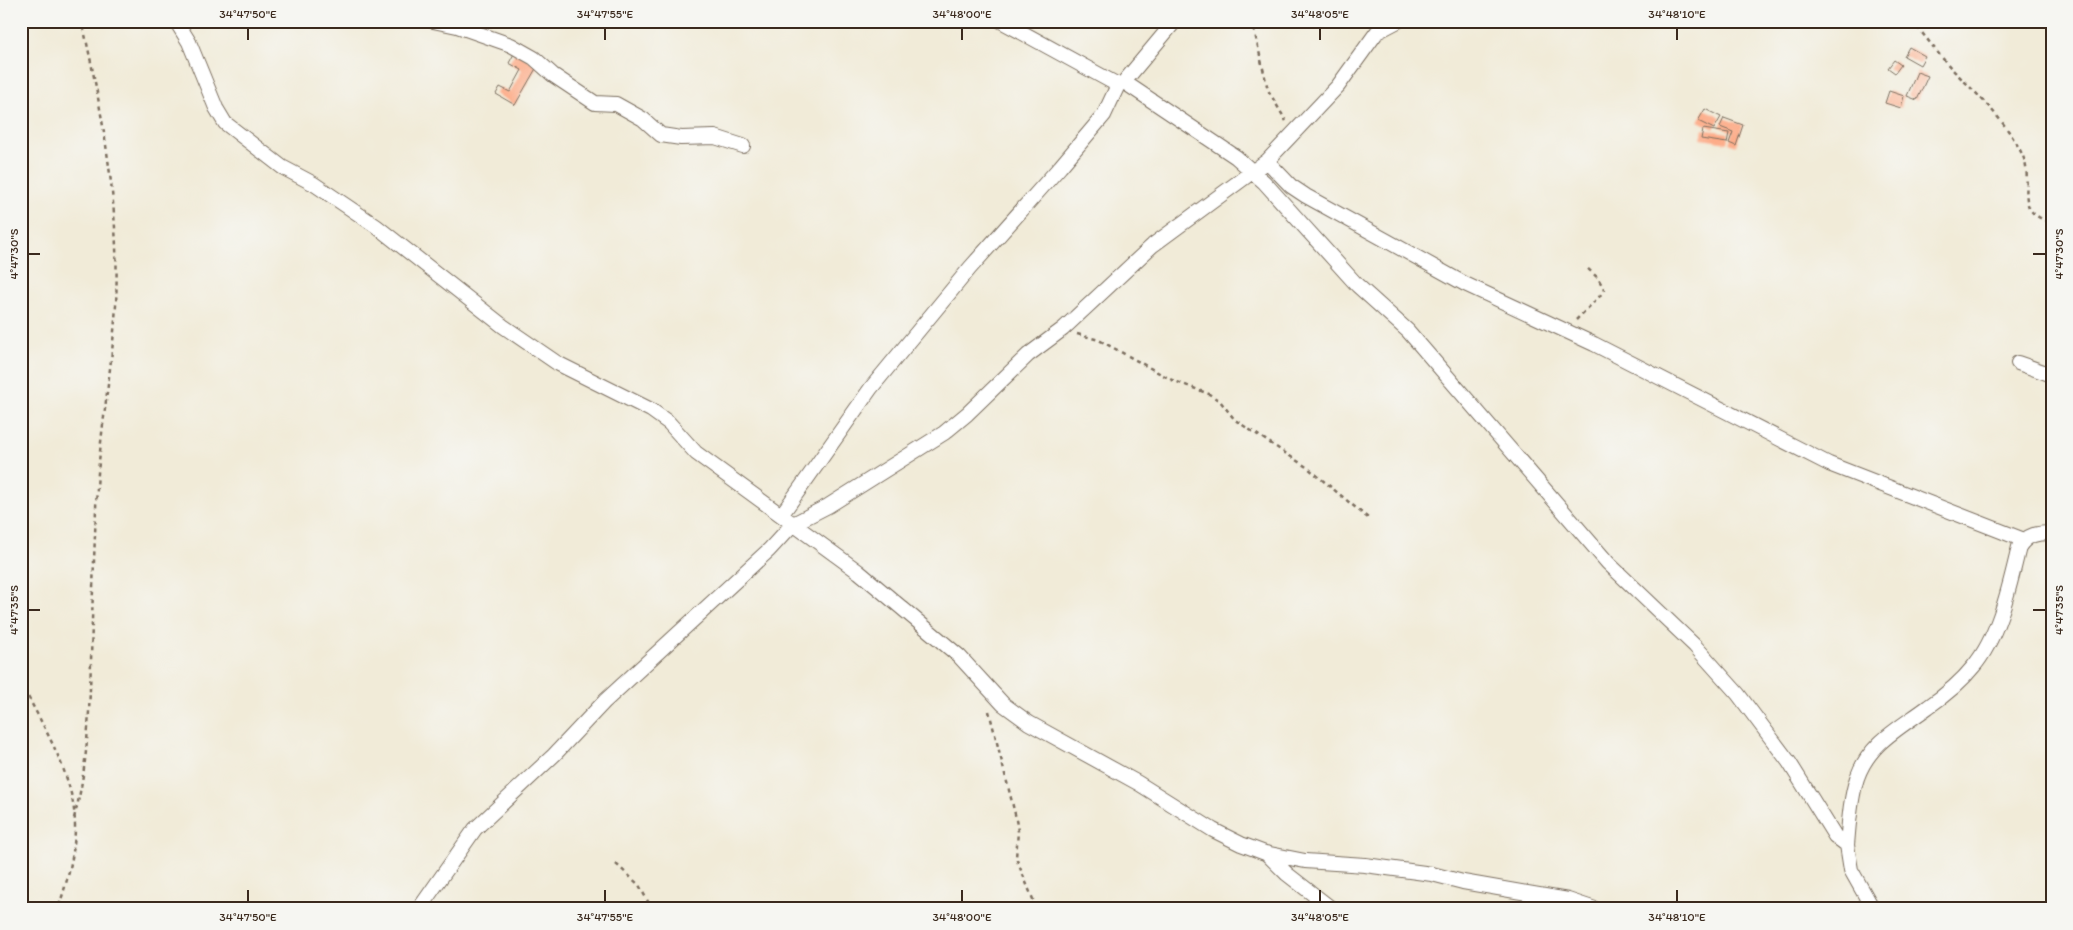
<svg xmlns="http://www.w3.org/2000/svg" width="2073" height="930" font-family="Itim,sans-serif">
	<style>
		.building { fill: #fdab87 }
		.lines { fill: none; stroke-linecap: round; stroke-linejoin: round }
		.minor-casing { stroke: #7b6e5f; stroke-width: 16 }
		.path { stroke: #7b6e5f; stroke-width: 2.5; stroke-dasharray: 4 4; stroke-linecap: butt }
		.minor { stroke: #fff; stroke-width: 14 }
		.ticks { fill: none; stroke: #3b2a1e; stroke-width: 2 }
		.neatline { fill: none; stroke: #3b2a1e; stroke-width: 2 }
		.ticks-label { font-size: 12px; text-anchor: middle; fill: #3b2a1e }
	</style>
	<rect width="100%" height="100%" fill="#f6f6f2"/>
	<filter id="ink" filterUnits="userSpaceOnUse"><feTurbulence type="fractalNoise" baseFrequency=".02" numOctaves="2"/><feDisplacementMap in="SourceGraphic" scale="10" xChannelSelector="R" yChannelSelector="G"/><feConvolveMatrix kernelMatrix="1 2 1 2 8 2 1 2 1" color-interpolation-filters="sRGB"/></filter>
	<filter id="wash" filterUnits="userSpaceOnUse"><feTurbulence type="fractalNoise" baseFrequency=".0096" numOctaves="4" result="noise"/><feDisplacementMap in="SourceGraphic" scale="20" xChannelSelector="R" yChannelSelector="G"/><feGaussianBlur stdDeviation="1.12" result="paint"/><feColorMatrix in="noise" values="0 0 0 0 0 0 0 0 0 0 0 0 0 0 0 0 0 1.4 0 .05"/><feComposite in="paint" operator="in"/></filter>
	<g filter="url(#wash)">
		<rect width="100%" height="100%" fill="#f1ebd8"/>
		<g id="blocks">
			<!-- building -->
			<path class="building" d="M1909 47 1925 56 1920 65 1904 56Z
				M515 52 538 65 515 105 496 94 500 87 510 92 522 70 509 63Z
				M1894 60 1901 65 1895 73 1888 68Z
				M1917 72 1928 76 1917 100 1907 96Z
				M1889 91 1904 96 1901 108 1885 103Z
				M1705 109 1721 117 1714 129 1698 121Z
				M1724 118 1743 125 1736 146 1729 143 1733 132 1720 127Z
				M1703 129 1729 133 1727 143 1701 139Z"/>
		</g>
	</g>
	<g filter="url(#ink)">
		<use href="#blocks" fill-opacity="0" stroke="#7b6e5f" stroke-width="1"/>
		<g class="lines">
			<defs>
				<path id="minor" d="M176 21 189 42 216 108 225 123 282 167 314 184 376 226 503 326 557 363 651 410 669 423 696 453 859 572 959 656 1003 704 1029 723 1138 783 1213 830 1241 844 1265 853 1305 861 1365 865 1432 874 1463 882 1568 900 1595 909
					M433 21 457 26 511 45 534 58 553 75 595 103 616 104 643 119 661 135 681 138 715 137 743 146
					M1001 21 1118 85 1124 82 1236 157 1264 182 1357 285 1408 331 1608 563 1695 646 1738 694 1789 762 1835 836 1847 845 1851 870 1873 909
					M1124 82 1175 21
					M1267 161 1291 186 1306 196 1465 284 1594 344 1829 464 2024 540
					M2018 363 2052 375
					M782 514 871 388 970 268 1060 167 1104 115 1118 85
					M1847 845C1849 823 1850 800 1857 778 1869 743 1900 728 1928 707 1944 696 1961 682 1973 667 1999 637 2010 584 2019 547 2027 534 2038 533 2052 533
					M1266 853 1287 874 1332 909
					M419 909 475 829 554 755 605 701 769 550 793 524 828 506 944 433 967 414 1028 355 1063 329 1153 245 1267 161 1338 86 1377 32 1398 21"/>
			</defs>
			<!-- minor casing -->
			<use href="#minor" class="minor-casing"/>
			<!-- path -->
			<path class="path" d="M1252 21 1268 90 1286 121
				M1912 21C1928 39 1942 60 1960 77 1983 100 2007 123 2022 154 2036 183 2010 212 2052 222
				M1576 320 1600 296 1604 289 1598 278 1586 267
				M1077 334 1099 340 1172 380 1209 394 1220 401 1235 420 1308 468 1368 518
				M21 683C43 727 75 775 75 826 75 855 67 882 58 909
				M989 711 1015 814 1018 831 1016 858 1037 909
				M74 818C88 767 89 715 91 662 92 611 94 560 96 509 98 440 112 373 116 305 120 209 103 114 82 21
				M616 864 639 885 652 909"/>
			<!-- minor -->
			<use href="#minor" class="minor"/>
		</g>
	</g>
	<!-- ticks -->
	<path class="ticks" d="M248 28V40M605 28V40M962 28V40M1320 28V40M1677 28V40M28 254H40M2033 254H2046M28 610H40M2033 610H2046M248 890V902M605 890V902M962 890V902M1320 890V902M1677 890V902"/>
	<!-- margin -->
	<rect width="2073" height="930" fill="none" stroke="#f6f6f2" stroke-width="55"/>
	<rect x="28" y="28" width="2018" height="874" class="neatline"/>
	<g class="ticks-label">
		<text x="248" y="18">34°47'50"E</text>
		<text x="605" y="18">34°47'55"E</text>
		<text x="962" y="18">34°48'00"E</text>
		<text x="1320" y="18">34°48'05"E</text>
		<text x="1677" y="18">34°48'10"E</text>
		<text transform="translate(14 254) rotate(-90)" y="4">4°47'30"S</text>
		<text transform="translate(2059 254) rotate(-90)" y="4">4°47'30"S</text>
		<text transform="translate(14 610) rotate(-90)" y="4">4°47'35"S</text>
		<text transform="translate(2059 610) rotate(-90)" y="4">4°47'35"S</text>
		<text x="248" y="921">34°47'50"E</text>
		<text x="605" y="921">34°47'55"E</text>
		<text x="962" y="921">34°48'00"E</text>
		<text x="1320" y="921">34°48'05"E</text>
		<text x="1677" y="921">34°48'10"E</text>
	</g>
</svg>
